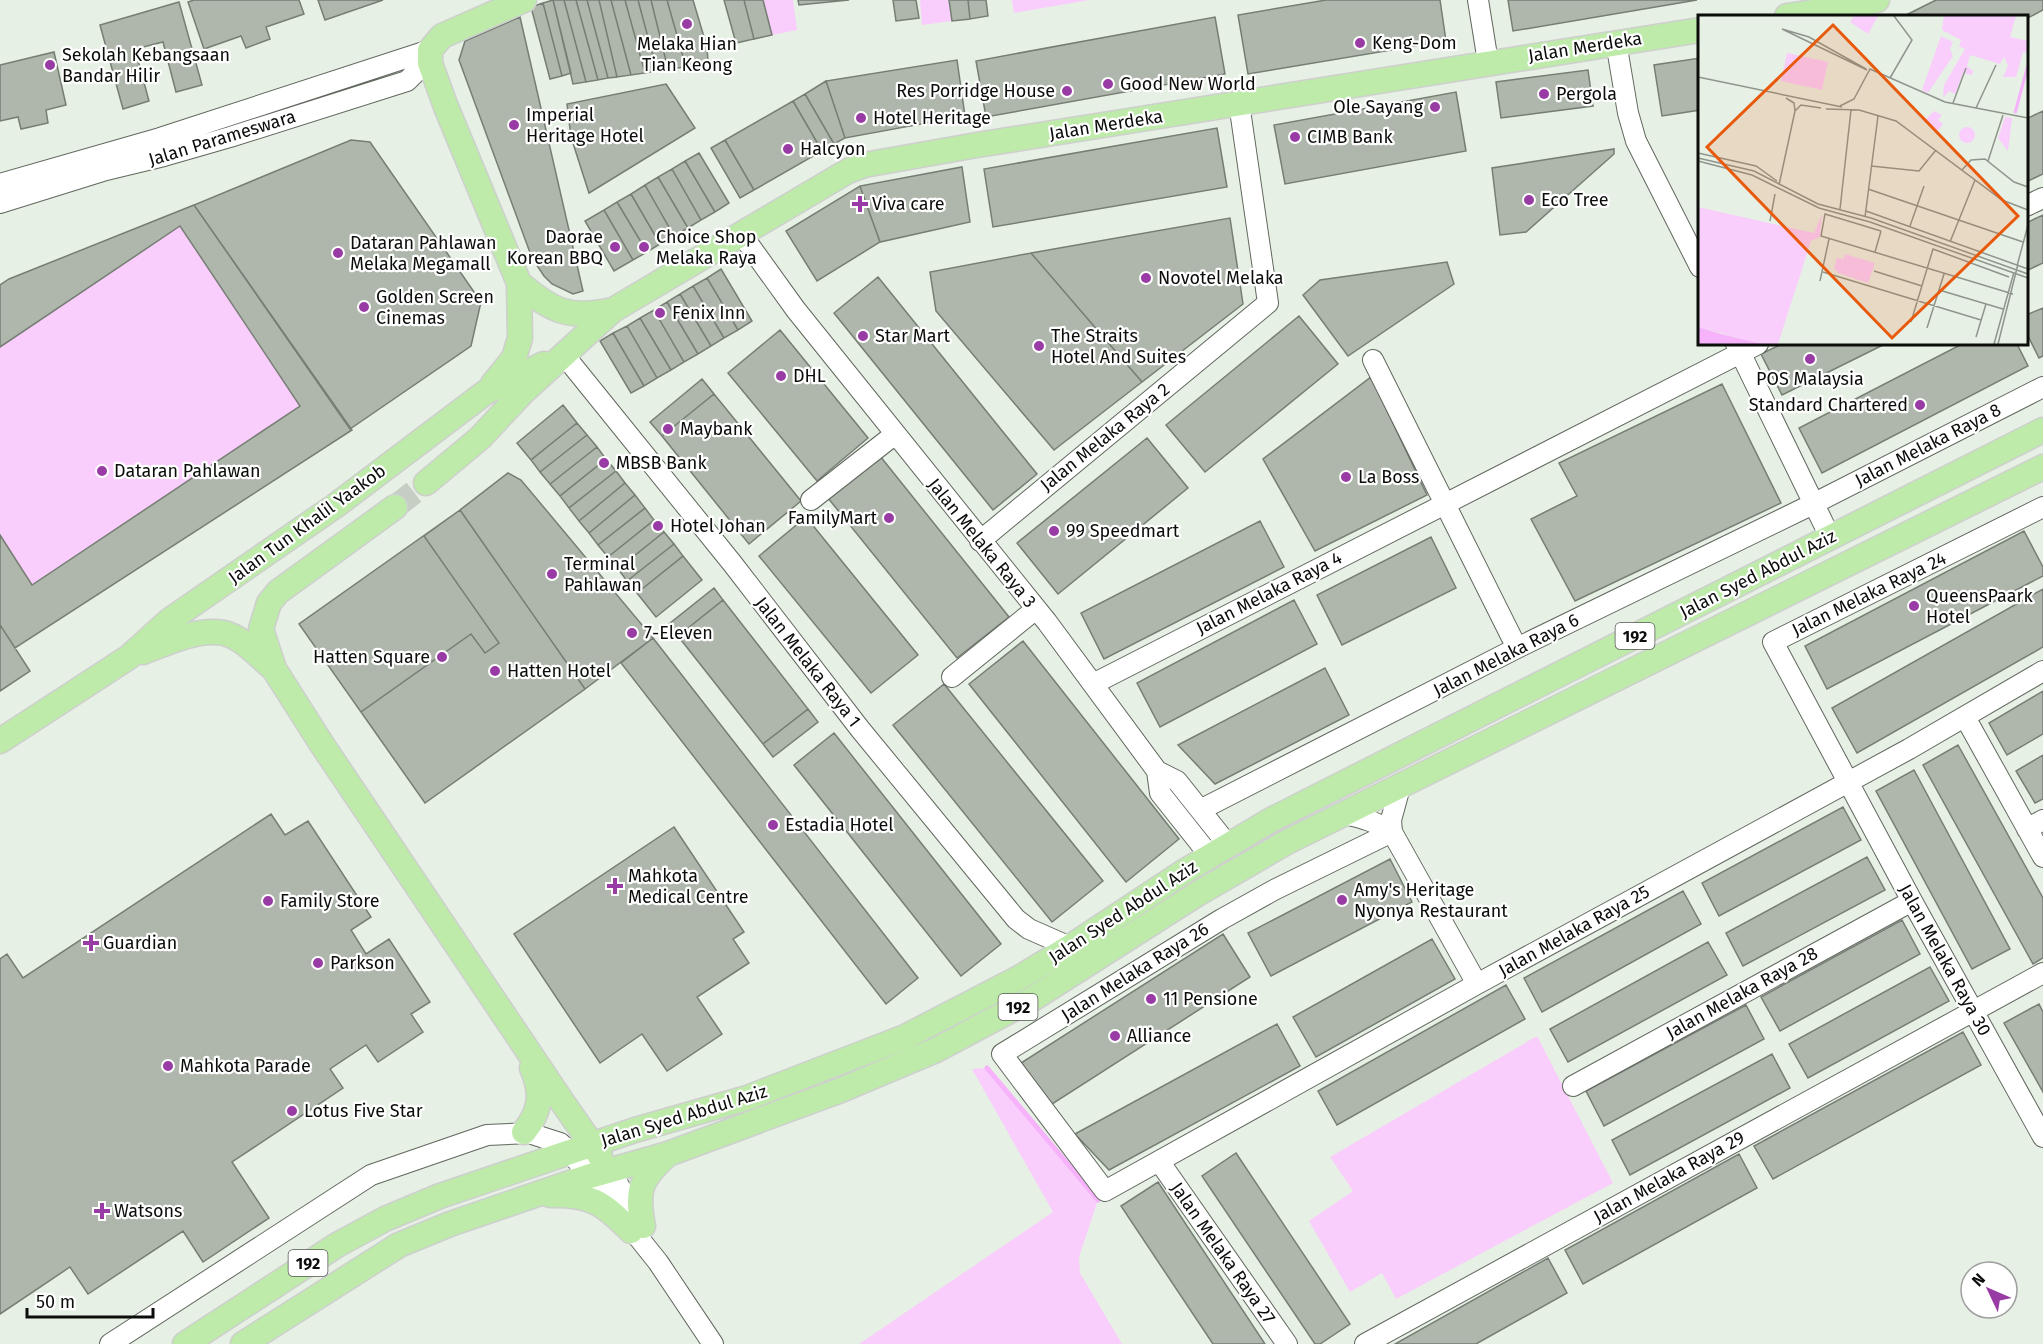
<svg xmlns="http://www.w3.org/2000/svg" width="2043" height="1344" font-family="'Fira Sans',sans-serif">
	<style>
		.green { fill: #f9cefc }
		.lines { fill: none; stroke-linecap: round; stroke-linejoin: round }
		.stream { stroke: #f6b3fc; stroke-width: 5 }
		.building { fill: #afb7ac; stroke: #767e74; stroke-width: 1.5 }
		.major-tunnel { stroke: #c6cec3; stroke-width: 24; stroke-dasharray: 24 12; stroke-linecap: butt }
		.minor-casing { stroke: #60675d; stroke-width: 22 }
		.major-casing { stroke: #cecfce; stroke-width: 27 }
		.minor { stroke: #fff; stroke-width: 20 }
		.major { stroke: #beebaa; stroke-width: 24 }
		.poi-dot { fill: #993ba4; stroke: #fff; stroke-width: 2 }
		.labels { text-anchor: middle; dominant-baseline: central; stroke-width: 4.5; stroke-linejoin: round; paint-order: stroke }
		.shield { fill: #fff; stroke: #545653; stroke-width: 1.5 }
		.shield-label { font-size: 16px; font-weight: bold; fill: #0a0d09 }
		.poi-label { font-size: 18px; fill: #0a0d09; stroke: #fff; text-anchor: start }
		.street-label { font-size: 18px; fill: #0a0d09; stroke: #fff }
		.inset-river { fill: none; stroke: #f6b3fc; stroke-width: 3 }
		.inset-road { fill: none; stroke: #8f958c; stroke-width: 1.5 }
		.view { fill: #e8590c; fill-opacity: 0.15; stroke: #e8590c; stroke-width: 3 }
		.inset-edge { fill: none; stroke: #0a0d09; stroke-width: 3 }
	</style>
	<rect width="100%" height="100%" fill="#e7f0e4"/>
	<!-- green -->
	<path class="green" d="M763 0H793L797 30 772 35Z
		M920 0H949L952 21 922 25Z
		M1012 0H1089L1014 13Z
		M180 226 300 406 32 585 0 535V347Z
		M1537 1036 1613 1183 1396 1299 1382 1273 1350 1292 1309 1221 1353 1191 1330 1157Z
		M987 1068 1098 1200 1079 1257 1080 1273 1122 1344H859L1053 1212 972 1069Z"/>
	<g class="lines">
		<!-- stream -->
		<path class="stream" d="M987 1068 1098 1200"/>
	</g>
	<!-- building -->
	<path class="building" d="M194 0H299L304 14 266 27 270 39 246 48 241 36 204 49 188 2Z
		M318 0H383L325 20Z
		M553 0H564L586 82 573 84Z
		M553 0 571 73 562 76 543 3Z
		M564 0H576L598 80 586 82Z
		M576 0H587L608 78 598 80Z
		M587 0H599L617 77 608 78Z
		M599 0H611L631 75 617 77Z
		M611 0H625L645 73 631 75Z
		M625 0H638L657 71 645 73Z
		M638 0H651L668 69 657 71Z
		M651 0H667L686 67 668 69Z
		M667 0H693L707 47 708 62 686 67Z
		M724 0H744L754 39 736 43Z
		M744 0H763L772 35 754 39Z
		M798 0H849L799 5Z
		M893 0H916L919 18 896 21Z
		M949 0H968L970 19 952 21Z
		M968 0H986L988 16 970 19Z
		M1326 0H1440L1446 41 1248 74 1238 15Z
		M1508 0H1697L1513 31Z
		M1936 0H2043V10L2026 19V16H1904Z
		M179 2 202 85 176 92 163 42 135 49 149 101 123 109 100 25Z
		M543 3 562 76 550 79 531 7Z
		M520 17 583 291 573 294 552 284 544 276 532 258 459 60 465 41Z
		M1215 17 1225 74 986 117 976 61Z
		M54 52 66 105 46 110 48 123 21 129 18 117 0 121V65Z
		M1700 58V110L1662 116 1654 65Z
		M957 60 965 116 845 138 826 81Z
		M1588 70 1593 106 1501 118 1496 82Z
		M826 81 845 138 834 144 805 94Z
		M666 84 695 128 589 193 571 137 567 104Z
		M1456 92 1466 151 1285 184 1274 125Z
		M805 94 834 144 822 151 793 101Z
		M793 101 822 151 754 190 725 140Z
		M2043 111V174L2026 182V119Z
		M1217 128 1227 187 993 227 984 169Z
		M351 140 370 142 481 302 471 346 350 429 194 205Z
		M725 140 754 190 740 198 711 148Z
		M1614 149V154L1526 232 1500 235 1492 168Z
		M699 153 729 203 715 212 685 161Z
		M685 161 715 212 701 220 672 169Z
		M962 167 970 222 880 242 860 186Z
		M672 169 701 220 688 228 658 177Z
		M658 177 688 228 674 236 645 185Z
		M645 185 674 236 660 244 631 194Z
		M860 186 880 242 817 281 786 231Z
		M631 194 660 244 647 252 617 202Z
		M617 202 647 252 633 260 604 210Z
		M194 205 352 430 15 648 0 625V535L32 585 300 406 180 226 0 347V285L9 279Z
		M604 210 633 260 614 271 585 221Z
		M2043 215V263L2026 271V223Z
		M1230 218 1243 304 1142 382 1031 253Z
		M1031 253 1142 382 1054 450 936 311 930 272Z
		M1447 262 1454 284 1348 356 1303 295 1320 280Z
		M721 269 752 321 738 330 707 278Z
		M878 277 1037 474 993 510 834 313Z
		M707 278 738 330 724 338 693 286Z
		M693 286 724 338 711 346 680 294Z
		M680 294 711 346 698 354 667 302Z
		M667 302 698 354 684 362 654 310Z
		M2043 308V356L2039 358 2026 332V315Z
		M654 310 684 362 671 370 640 318Z
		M1299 316 1338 364 1205 472 1166 425Z
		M640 318 671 370 657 378 627 326Z
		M627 326 657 378 644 386 613 333Z
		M780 330 868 438 817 481 728 373Z
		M613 333 644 386 631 393 600 341Z
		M1782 344H1885L1782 395 1761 354Z
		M1962 344H2017L2028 366 1822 473 1799 428Z
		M1371 377 1427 495 1315 551 1263 459Z
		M702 379 714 394 662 436 650 422Z
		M1722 384 1781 503 1575 601 1531 519 1577 496 1559 463Z
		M714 394 801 501 749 544 662 436Z
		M563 405 577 423 531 460 517 443Z
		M577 423 587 435 540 472 531 460Z
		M587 435 597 447 550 484 540 472Z
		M1147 438 1188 488 1058 594 1017 543Z
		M597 447 606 459 560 496 550 484Z
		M880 456 1009 617 957 658 828 498Z
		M606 459 616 471 569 508 560 496Z
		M616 471 625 483 579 521 569 508Z
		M508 473 521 480 653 638 585 689 460 510Z
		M625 483 635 495 589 533 579 521Z
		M635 495 645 508 598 545 589 533Z
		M645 508 654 520 608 557 598 545Z
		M460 510 585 689 425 803 299 624Z
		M460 510 585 689 425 803 361 712 471 634 485 653 499 643 424 536Z
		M806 517 918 655 871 693 759 556Z
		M654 520 664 532 618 569 608 557Z
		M1260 521 1284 567 1104 659 1081 613Z
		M2024 531 2043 567V576L1827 689 1805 646Z
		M664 532 674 544 627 581 618 569Z
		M1431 537 1456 588 1342 645 1317 595Z
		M674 544 683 556 637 593 627 581Z
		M683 556 702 580 656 617 637 593Z
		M714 588 723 600 678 636 669 624Z
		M2043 589V647L1857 753 1832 708Z
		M723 600 808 709 763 744 678 636Z
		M1294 600 1317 644 1160 727 1137 683Z
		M0 625 30 671 0 691Z
		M653 638 918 978 886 1004 621 663Z
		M1023 641 1179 839 1126 882 969 684Z
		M1325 668 1349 715 1215 784 1178 745Z
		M944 684 1103 881 1052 922 893 725Z
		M2043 691V734L2007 755 1989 723Z
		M808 709 818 722 773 757 763 744Z
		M834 733 1001 944 961 976 794 765Z
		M1958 745 2043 898V958L2033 964 1923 765Z
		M2043 755V799L2035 803 2016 771Z
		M1914 770 2010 949 1972 969 1876 791Z
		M1843 807 1861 840 1719 916 1702 883Z
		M271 814 285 835 308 821 371 917 351 930 366 954 389 939 430 1002 411 1014 423 1032 378 1062 366 1045 330 1069 343 1088 232 1162 269 1218 203 1262 183 1231 88 1294 70 1267 0 1314V959L7 954 23 978Z
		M674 827 744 932 733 939 749 963 697 997 722 1034 667 1071 642 1034 600 1063 514 934Z
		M1867 857 1885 890 1743 966 1726 933Z
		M1390 859 1412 902 1271 976 1248 933Z
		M1683 891 1701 924 1542 1012 1524 978Z
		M1902 920 1920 954 1780 1031 1761 997Z
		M1223 934 1250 977 1049 1106 1021 1063Z
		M1432 939 1455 979 1316 1057 1293 1017Z
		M1708 942 1727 975 1568 1062 1550 1029Z
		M1930 967 1949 1001 1808 1078 1789 1044Z
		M1506 985 1525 1019 1337 1125 1318 1091Z
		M2039 1004 2043 1012V1092L2004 1023Z
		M1746 1005 1764 1039 1604 1126 1586 1091Z
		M1277 1024 1300 1066 1109 1170 1075 1134Z
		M1963 1032 1981 1065 1773 1179 1754 1146Z
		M1772 1054 1790 1088 1630 1175 1612 1140Z
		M1236 1153 1350 1324 1320 1344H1315L1202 1176Z
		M1739 1154 1757 1188 1583 1284 1565 1250Z
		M1158 1182 1265 1344H1213L1121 1206Z
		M1548 1258 1567 1293 1476 1344H1395Z"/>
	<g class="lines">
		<!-- major-tunnel -->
		<path class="major-tunnel" d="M395 507 426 483"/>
		<defs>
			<path id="minor" d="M1478 0 1488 62
				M1616 42 1628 113 1636 141 1700 267
				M0 184 160 138 430 50
				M0 203 106 170 164 156 230 137 407 81 416 72 430 50
				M2026 206 2043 198
				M742 235 796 310 1047 622 1157 771 1177 781 1228 845
				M1736 344 1830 537
				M564 355 732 563 860 729 1016 919 1029 929 1070 947
				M1373 360 1517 648
				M811 500 894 435
				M2043 507 1773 642 1912 901 2043 1137
				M980 541 1268 303 1239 103
				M952 677 1036 609
				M1093 684 1758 344
				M1965 717 2043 857
				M1157 771 1160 793 1210 856
				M1400 787 1391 820 1392 832 1477 984
				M1200 810 1517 648 1813 504 2043 387
				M1345 814C1362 818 1377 822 1392 832
				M2027 829 2043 820
				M1392 832 1274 890 1222 919 1002 1054 1105 1191 1477 984 1909 749 2043 671
				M1573 1086 1912 901
				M1159 1161 1287 1344
				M610 1170 641 1224
				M110 1344 371 1175 487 1135 529 1133 560 1143 570 1152 658 1262 713 1344
				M1365 1344 2043 973"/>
			<path id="major" d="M1787 16 1848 7 1877 0
				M519 283C552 311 569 320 613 310
				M493 384 514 358 520 338 519 283 446 107 430 63V50L442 36 524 0
				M426 483 480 438 522 393 613 310 848 171 864 165 977 145 1700 30
				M395 507 278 592 269 603 261 629 274 669 321 743 563 1103 600 1156
				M143 652C167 643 197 628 224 633 242 637 259 657 273 668
				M0 741 129 657 170 620 335 506 486 392 544 364
				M524 1132C541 1111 543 1093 532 1068
				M550 1195C592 1194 602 1203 631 1231
				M643 1226C636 1190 640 1179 668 1154
				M185 1344 337 1245 385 1219 440 1196 635 1130 747 1098 905 1037 1019 978 1070 947 1185 871 1271 820 2043 430
				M243 1344 399 1245 450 1224 590 1176 668 1154 841 1090 936 1050 1034 998 1197 894 1285 843 2043 467"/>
		</defs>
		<!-- minor casing -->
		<use href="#minor" class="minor-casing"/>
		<!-- major casing -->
		<use href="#major" class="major-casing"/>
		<!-- minor -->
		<use href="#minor" class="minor"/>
		<!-- major -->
		<use href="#major" class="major"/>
	</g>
	<!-- markers -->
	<g class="poi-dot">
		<circle cx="687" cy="24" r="6"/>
		<circle cx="1360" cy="43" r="6"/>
		<circle cx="50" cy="65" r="6"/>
		<circle cx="1108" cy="84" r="6"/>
		<circle cx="1067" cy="91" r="6"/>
		<circle cx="1544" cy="94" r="6"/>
		<circle cx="1435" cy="107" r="6"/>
		<circle cx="861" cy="118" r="6"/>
		<circle cx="514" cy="125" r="6"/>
		<circle cx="1295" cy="137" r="6"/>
		<circle cx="788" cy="149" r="6"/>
		<circle cx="1529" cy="200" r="6"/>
		<path d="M857 195h6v6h6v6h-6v6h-6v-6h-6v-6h6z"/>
		<circle cx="615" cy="247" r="6"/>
		<circle cx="644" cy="247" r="6"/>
		<circle cx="338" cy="253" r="6"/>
		<circle cx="1146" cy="278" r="6"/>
		<circle cx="364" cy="307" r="6"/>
		<circle cx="660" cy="313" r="6"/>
		<circle cx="863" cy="336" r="6"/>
		<circle cx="1039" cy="346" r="6"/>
		<circle cx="1810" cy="359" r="6"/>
		<circle cx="781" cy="376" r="6"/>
		<circle cx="1920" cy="405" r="6"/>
		<circle cx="668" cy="429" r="6"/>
		<circle cx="604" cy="463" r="6"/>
		<circle cx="102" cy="471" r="6"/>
		<circle cx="1346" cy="477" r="6"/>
		<circle cx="889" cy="518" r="6"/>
		<circle cx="658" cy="526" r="6"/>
		<circle cx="1054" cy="531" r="6"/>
		<circle cx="552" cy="574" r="6"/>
		<circle cx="1914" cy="606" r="6"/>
		<circle cx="632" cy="633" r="6"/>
		<circle cx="442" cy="657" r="6"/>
		<circle cx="495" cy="671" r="6"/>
		<circle cx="773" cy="825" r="6"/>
		<path d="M612 877h6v6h6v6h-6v6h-6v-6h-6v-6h6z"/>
		<circle cx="1342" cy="900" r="6"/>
		<circle cx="268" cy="901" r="6"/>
		<path d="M88 934h6v6h6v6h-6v6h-6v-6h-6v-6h6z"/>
		<circle cx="318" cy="963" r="6"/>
		<circle cx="1151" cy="999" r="6"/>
		<circle cx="1115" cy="1036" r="6"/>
		<circle cx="168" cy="1066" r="6"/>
		<circle cx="292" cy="1111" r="6"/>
		<path d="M99 1202h6v6h6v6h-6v6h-6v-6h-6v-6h6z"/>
	</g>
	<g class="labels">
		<!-- shield labels -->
		<g class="shield">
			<rect x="1615.5" y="623" width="39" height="26" rx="4.5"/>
			<rect x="998.5" y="994" width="39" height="26" rx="4.5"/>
			<rect x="288.5" y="1250" width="39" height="26" rx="4.5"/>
		</g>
		<g class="shield-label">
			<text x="1635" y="636">192</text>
			<text x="1018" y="1007">192</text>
			<text x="308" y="1263">192</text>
		</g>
		<!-- poi labels -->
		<g class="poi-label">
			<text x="1372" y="43">Keng-Dom</text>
			<text x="687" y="44" text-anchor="middle">Melaka Hian<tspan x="687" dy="21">Tian Keong</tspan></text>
			<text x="62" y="55">Sekolah Kebangsaan<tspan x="62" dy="21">Bandar Hilir</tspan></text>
			<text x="1120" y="84">Good New World</text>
			<text x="1055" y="91" text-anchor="end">Res Porridge House</text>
			<text x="1556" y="94">Pergola</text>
			<text x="1423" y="107" text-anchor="end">Ole Sayang</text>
			<text x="526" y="115">Imperial<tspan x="526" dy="21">Heritage Hotel</tspan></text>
			<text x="873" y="118">Hotel Heritage</text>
			<text x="1307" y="137">CIMB Bank</text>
			<text x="800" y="149">Halcyon</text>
			<text x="1541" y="200">Eco Tree</text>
			<text x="872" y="204">Viva care</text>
			<text x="603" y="237" text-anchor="end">Daorae<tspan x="603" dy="21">Korean BBQ</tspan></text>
			<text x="656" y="237">Choice Shop<tspan x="656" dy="21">Melaka Raya</tspan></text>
			<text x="350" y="243">Dataran Pahlawan<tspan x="350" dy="21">Melaka Megamall</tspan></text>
			<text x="1158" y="278">Novotel Melaka</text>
			<text x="376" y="297">Golden Screen<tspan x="376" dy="21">Cinemas</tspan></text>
			<text x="672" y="313">Fenix Inn</text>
			<text x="875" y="336">Star Mart</text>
			<text x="1051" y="336">The Straits<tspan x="1051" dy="21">Hotel And Suites</tspan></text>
			<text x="793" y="376">DHL</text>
			<text x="1810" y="379" text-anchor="middle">POS Malaysia</text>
			<text x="1908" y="405" text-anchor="end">Standard Chartered</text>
			<text x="680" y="429">Maybank</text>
			<text x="616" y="463">MBSB Bank</text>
			<text x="114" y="471">Dataran Pahlawan</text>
			<text x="1358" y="477">La Boss</text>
			<text x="877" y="518" text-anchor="end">FamilyMart</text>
			<text x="670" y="526">Hotel Johan</text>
			<text x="1066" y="531">99 Speedmart</text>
			<text x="564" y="564">Terminal<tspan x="564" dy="21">Pahlawan</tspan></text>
			<text x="1926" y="596">QueensPaark<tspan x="1926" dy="21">Hotel</tspan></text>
			<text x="644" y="633">7-Eleven</text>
			<text x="430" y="657" text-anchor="end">Hatten Square</text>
			<text x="507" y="671">Hatten Hotel</text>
			<text x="785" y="825">Estadia Hotel</text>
			<text x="628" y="876">Mahkota<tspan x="628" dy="21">Medical Centre</tspan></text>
			<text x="1354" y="890">Amy's Heritage<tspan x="1354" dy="21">Nyonya Restaurant</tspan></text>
			<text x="280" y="901">Family Store</text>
			<text x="103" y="943">Guardian</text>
			<text x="330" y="963">Parkson</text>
			<text x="1163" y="999">11 Pensione</text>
			<text x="1127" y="1036">Alliance</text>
			<text x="180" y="1066">Mahkota Parade</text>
			<text x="304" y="1111">Lotus Five Star</text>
			<text x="114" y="1211">Watsons</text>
		</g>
		<!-- street labels -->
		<g class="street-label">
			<text transform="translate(1585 47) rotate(-9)">Jalan Merdeka</text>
			<text transform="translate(1106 125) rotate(-9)">Jalan Merdeka</text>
			<text transform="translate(222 138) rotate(-17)">Jalan Parameswara</text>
			<text transform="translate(1105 437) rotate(-39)">Jalan Melaka Raya 2</text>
			<text transform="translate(1928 445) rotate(-27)">Jalan Melaka Raya 8</text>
			<text transform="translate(307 524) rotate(-36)">Jalan Tun Khalil Yaakob</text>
			<text transform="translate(982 543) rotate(51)">Jalan Melaka Raya 3</text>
			<text transform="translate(1758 574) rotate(-27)">Jalan Syed Abdul Aziz</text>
			<text transform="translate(1269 593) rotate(-27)">Jalan Melaka Raya 4</text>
			<text transform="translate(1869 594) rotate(-26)">Jalan Melaka Raya 24</text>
			<text transform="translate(1506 655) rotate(-27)">Jalan Melaka Raya 6</text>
			<text transform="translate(808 662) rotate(52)">Jalan Melaka Raya 1</text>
			<text transform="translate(1123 912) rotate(-33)">Jalan Syed Abdul Aziz</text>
			<text transform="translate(1574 931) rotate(-29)">Jalan Melaka Raya 25</text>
			<text transform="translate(1945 960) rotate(61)">Jalan Melaka Raya 30</text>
			<text transform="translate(1135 972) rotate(-32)">Jalan Melaka Raya 26</text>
			<text transform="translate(1742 993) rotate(-29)">Jalan Melaka Raya 28</text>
			<text transform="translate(684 1116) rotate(-17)">Jalan Syed Abdul Aziz</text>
			<text transform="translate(1669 1177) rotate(-29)">Jalan Melaka Raya 29</text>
			<text transform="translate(1223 1253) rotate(55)">Jalan Melaka Raya 27</text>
		</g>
	</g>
	<!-- overview -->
	<g transform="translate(1698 15)">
		<rect width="330" height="330" fill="#e7f0e4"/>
		<path d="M156 1H180L170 19 152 7ZM246 1H318L312 22 330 26V38L325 37 318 62H305L310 51 306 42 302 49 272 40 269 51 275 56 274 60 265 58 257 79 251 76 245 83 246 70 267 34 261 31 263 25 244 15ZM243 21 255 27 252 34 255 41 230 78 224 75ZM89 38 130 47 124 75 83 66ZM236 96 244 100 240 105 245 109 240 116 226 106ZM307 102 314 103 310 136 300 123ZM261 120a8 8 0 1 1 16 0a8 8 0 1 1-16 0ZM0 192 116 218 124 199 122 222 113 226 80 329H62L0 312ZM147 239 177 248 170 268 140 258 136 253 139 243 146 244Z" fill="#f9cefc"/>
		<path d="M0 312 23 319 64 329H0Z" fill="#f6b3fc"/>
		<path class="inset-river" d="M317 98 330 50"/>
		<path class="inset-road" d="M84 14 169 55M84 14 111 22 168 54M0 62 144 92M192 63 214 25 196 1M255 88 268 53M142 91 156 84 172 54 247 87 330 103M278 93 298 50M128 94 161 95 198 106 304 185 330 195M97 96 103 90 123 93M0 138 58 151 79 166M0 143 56 156 120 189 173 203 330 259M0 146 54 160 121 193 172 207 330 263M290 146 305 100M173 151 221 156 238 135M264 155 273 145 287 144 316 167 330 172M81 170 97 96 96 88 88 83M170 174 325 227M142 194 153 95M168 196 330 254M167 202 180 101M72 206 77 179M212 211 226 171M183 216 127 199 123 221 315 279M252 227 277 165M177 237 183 216M319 251 330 210M176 256 224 271M125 257 283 305M122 266 131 224M241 275 305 294M213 307 235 234 311 262M229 313 246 259M278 322 288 289M296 329 316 257M300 329 320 249"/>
		<path class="view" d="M135 10 320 201 194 323 9 132Z"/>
		<rect width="330" height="330" class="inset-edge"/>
	</g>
	<!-- north arrow -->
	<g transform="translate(1989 1290) rotate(314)"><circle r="28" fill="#ffffff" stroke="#9d9e9d" stroke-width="1.5"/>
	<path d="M0-4.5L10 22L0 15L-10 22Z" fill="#993ba4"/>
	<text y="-9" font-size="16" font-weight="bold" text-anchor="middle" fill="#0a0d09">N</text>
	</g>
	<!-- scale -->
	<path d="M27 1308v9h126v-9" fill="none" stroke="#0a0d09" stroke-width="3"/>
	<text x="36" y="1308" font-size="18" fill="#0a0d09" stroke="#ffffff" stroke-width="4.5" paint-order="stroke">50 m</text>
</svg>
